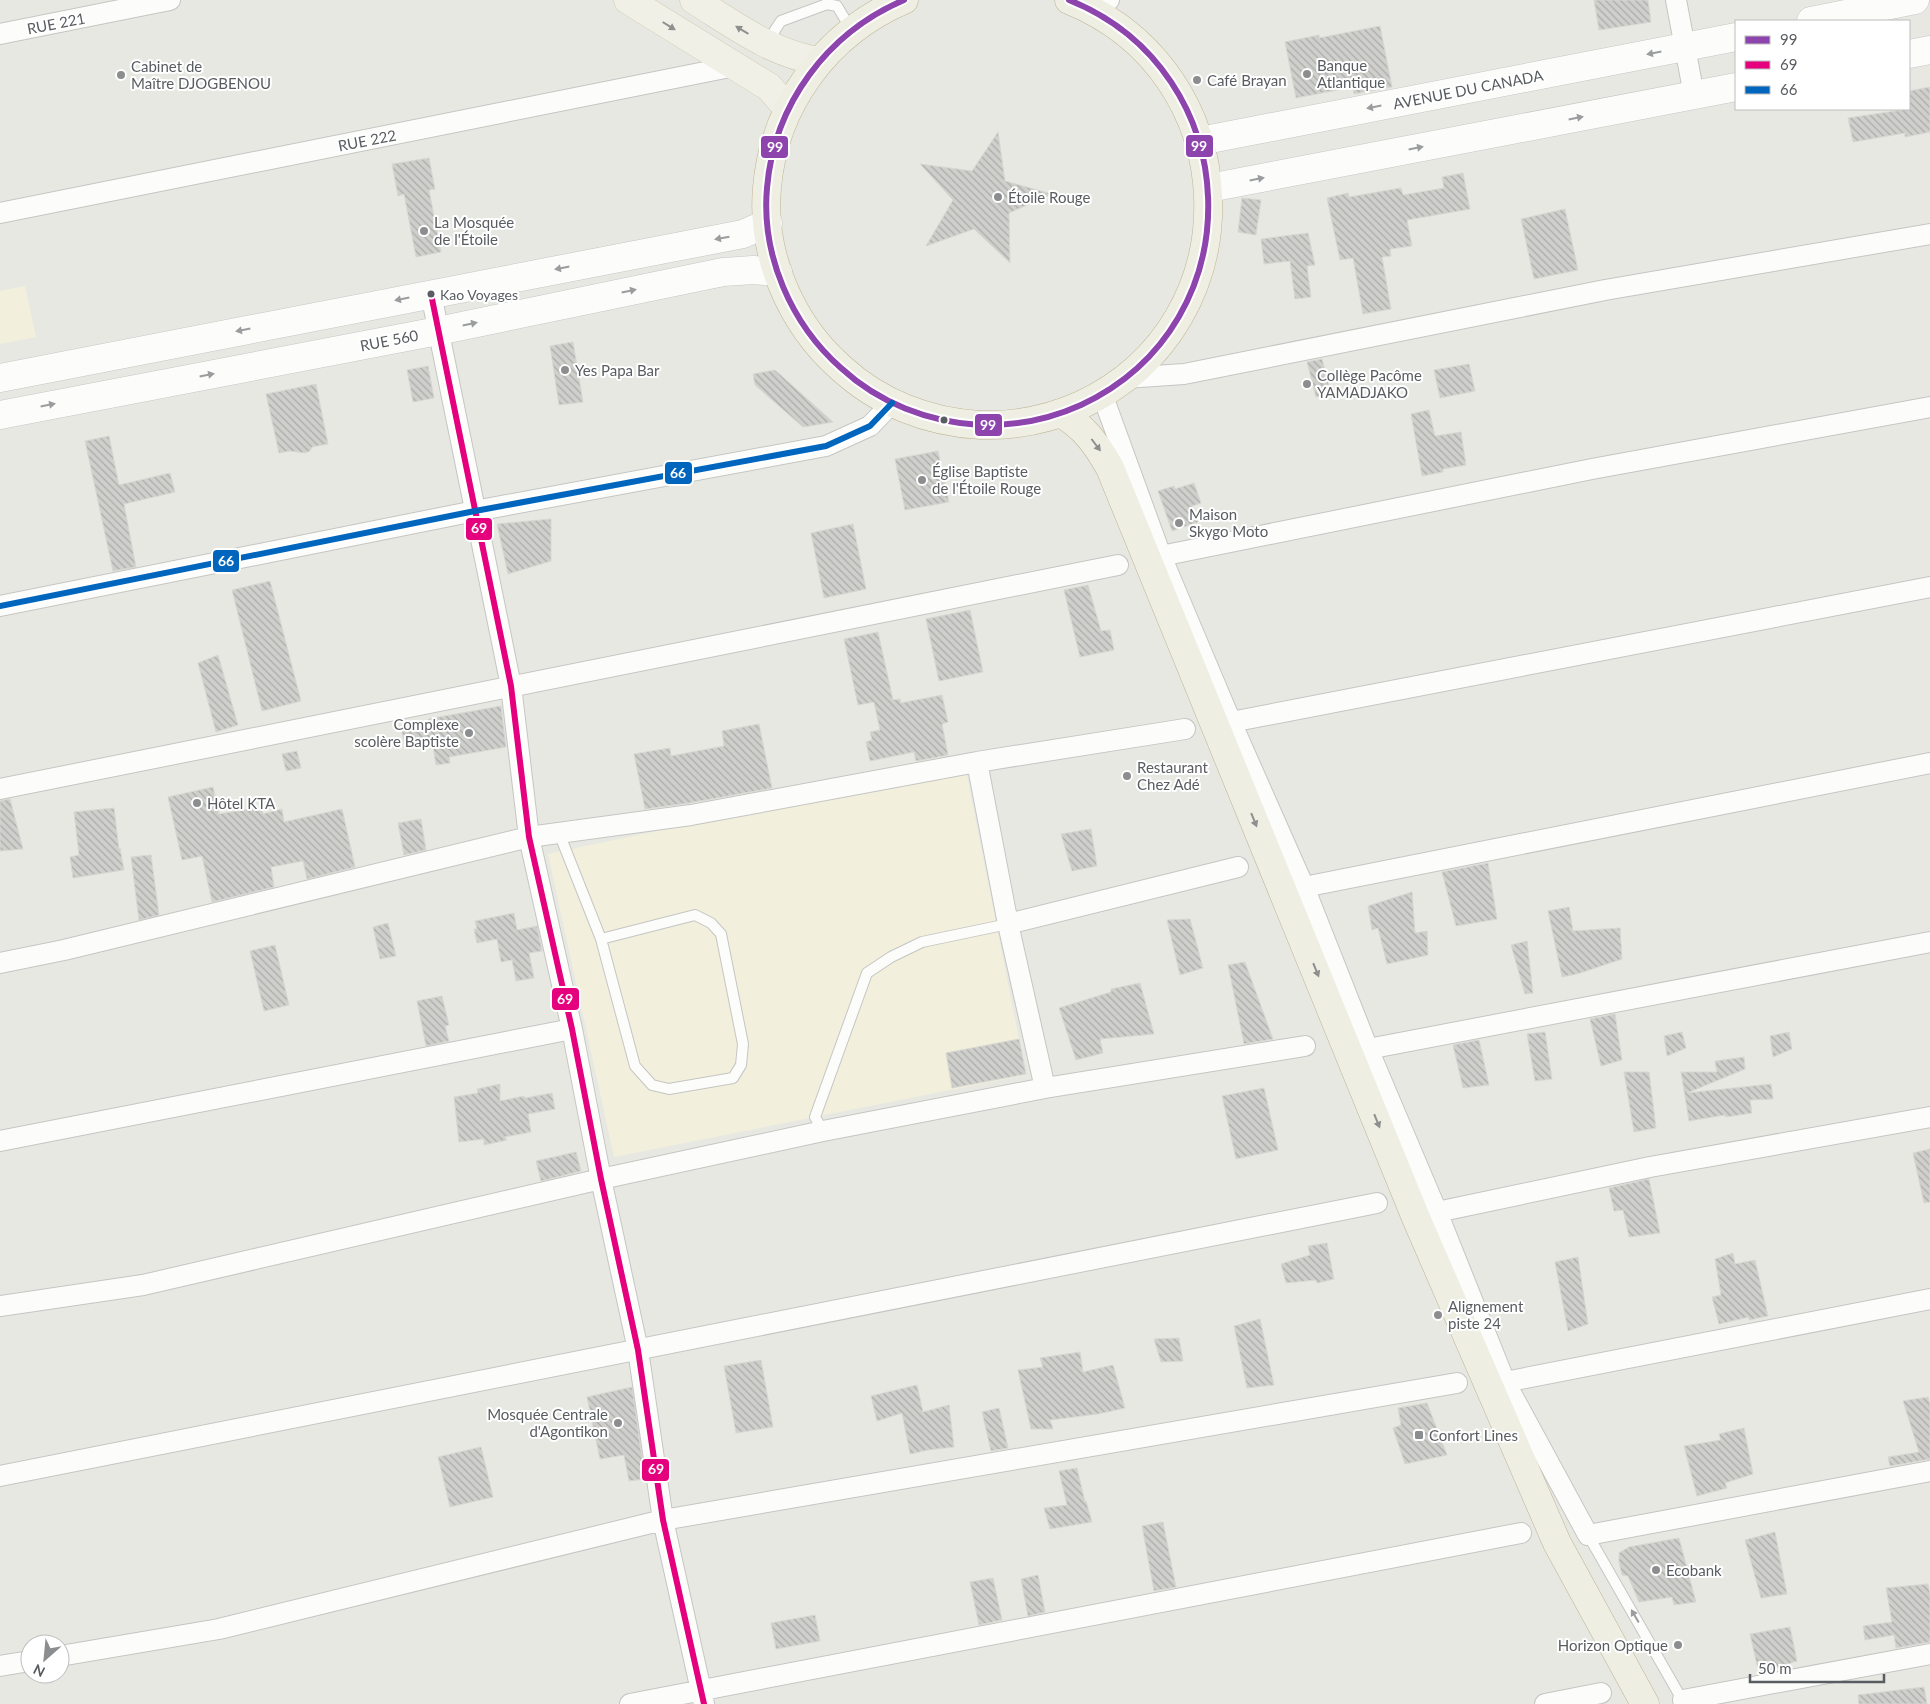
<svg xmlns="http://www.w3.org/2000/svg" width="1930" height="1704" font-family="Lato,sans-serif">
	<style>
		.commercial { fill: #f2f0dc }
		.building { fill: url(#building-back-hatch); stroke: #d8d7d2 }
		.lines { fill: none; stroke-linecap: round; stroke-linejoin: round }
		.service-casing { stroke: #c5c5c3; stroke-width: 12 }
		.minor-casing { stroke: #c5c5c3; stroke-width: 22 }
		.secondary-casing { stroke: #c5c6c4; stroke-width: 29 }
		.primary-casing { stroke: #cfcab2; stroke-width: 29 }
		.trunk-casing { stroke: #bdb493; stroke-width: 29 }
		.service { stroke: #fcfcfb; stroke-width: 10 }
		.minor { stroke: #fcfcfb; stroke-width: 20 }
		.secondary { stroke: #fcfcfb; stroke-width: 28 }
		.primary { stroke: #f0f0e6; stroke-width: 28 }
		.trunk { stroke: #eeeee3; stroke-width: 28 }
		.bus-1-casing { stroke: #fff; stroke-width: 10 }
		.bus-2-casing { stroke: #fff; stroke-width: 10 }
		.bus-3-casing { stroke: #fff; stroke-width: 10 }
		.bus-1 { stroke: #8e44ad; stroke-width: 6 }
		.bus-2 { stroke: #e5007d; stroke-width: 6 }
		.bus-3 { stroke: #0065bd; stroke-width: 6 }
		.oneway { fill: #8e908f }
		.oneway2 { fill: #9a9c9e }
		.oneway3 { fill: #8d8f8e }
		.poi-dot { fill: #8b8d8e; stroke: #fff; stroke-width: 2 }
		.bus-dot { fill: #595c60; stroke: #fff; stroke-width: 2 }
		.labels { text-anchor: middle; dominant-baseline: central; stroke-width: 4; stroke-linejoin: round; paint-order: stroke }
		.bus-label { font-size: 14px; fill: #595c60; stroke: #fff; text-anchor: start }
		.street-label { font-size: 15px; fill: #595c60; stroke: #fff }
		.poi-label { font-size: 15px; fill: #595c60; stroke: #fff; text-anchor: start }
		.line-badge { stroke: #fff; stroke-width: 2 }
		.badge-label { font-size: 14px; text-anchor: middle; font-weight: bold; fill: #fff }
	</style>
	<defs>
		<pattern id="building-back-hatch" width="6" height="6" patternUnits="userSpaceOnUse" patternTransform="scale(1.25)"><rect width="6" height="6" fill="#cfcfcc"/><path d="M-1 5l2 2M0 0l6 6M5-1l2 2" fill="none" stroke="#ababa9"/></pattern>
	</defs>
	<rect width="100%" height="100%" fill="#e8e8e3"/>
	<!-- commercial -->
	<path class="commercial" d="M25 286 36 337 0 344V291Z
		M965 766 1026 1075 614 1157 548 854Z"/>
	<!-- building -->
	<path class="building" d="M1594 0H1648L1651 22 1599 30Z
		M1380 26 1392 87 1354 94 1353 87 1296 98 1285 42 1319 35V38Z
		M1930 87V132L1905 137V133L1853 142 1848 118 1909 109V91Z
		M998 132 1005 181 1052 194 1009 213 1010 263 974 229 926 246 953 200 920 164 972 171Z
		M429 158 435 189 429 190 441 252 416 257 404 194 398 196 392 164Z
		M1463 173 1470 209 1407 220 1412 246 1390 249 1391 256 1382 257 1391 309 1363 314 1353 258 1340 260 1327 198 1348 193 1349 197 1401 188 1403 195 1444 188 1442 177Z
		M1242 198 1261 200 1256 235 1238 232Z
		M1565 209 1578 270 1534 279 1521 219Z
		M1308 233 1315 265 1307 266 1311 297 1295 299 1290 261 1264 264 1261 239Z
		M573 342 583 402 559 405 550 346Z
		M1322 359 1331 393 1316 397 1307 362Z
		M1469 364 1475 391 1440 398 1434 370Z
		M428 366 434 398 413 402 407 370Z
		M775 370 833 422 803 427 755 385 753 374Z
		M316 384 328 444 312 447 310 451 305 453 290 451 279 453 266 394Z
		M1429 410 1435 436 1461 432 1466 465 1443 469V472L1422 476 1411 414Z
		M109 436 119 485 170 473 175 492 124 504 136 567 113 571 85 441Z
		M938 451 949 502 905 510 895 459Z
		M1194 483 1201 503 1192 506 1198 522 1172 531 1158 491 1174 486 1175 489Z
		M551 519V561L508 574 497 524Z
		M853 524 866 589 824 598 811 533Z
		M270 581 301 701 262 711 232 590Z
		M1088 585 1101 631 1110 630 1114 650 1080 657 1064 590Z
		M970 610 983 672 939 681 926 619Z
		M878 632 893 700 900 699 901 703 942 695 948 722 942 724 948 755 916 761 914 752 870 761 866 742 872 740 870 732 880 730 874 702 858 705 844 639Z
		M218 655 238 725 216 732 198 663Z
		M501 706 506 747 449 757 450 763 436 765 432 740 405 746 401 728 429 723 428 719Z
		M759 724 772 788 689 803 645 809 634 754 670 748 671 756 724 746 722 731Z
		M297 751 301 768 286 771 282 754Z
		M213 787 219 814 261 807 263 814 282 809 284 822 342 809 355 867 307 879 303 861 271 867 274 887 212 902 202 856 182 860 168 797Z
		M10 799 23 849 0 851V801Z
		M114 808 119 849 120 848 124 870 73 878 70 857 79 855 74 812Z
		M421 819 426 850 404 855 398 823Z
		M1091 829 1097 866 1072 871 1061 834Z
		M151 855 159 915 139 920 131 857Z
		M1488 863 1497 919 1456 926 1442 872Z
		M1412 892 1415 933 1427 931 1428 955 1387 964 1378 928 1372 930 1368 906Z
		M1569 907 1573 931 1620 928 1622 959 1577 974 1562 977 1548 911Z
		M514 913 517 930 537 926 542 951 529 953 534 978 516 981 512 960 501 962 497 939 477 943 474 929H477L475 921Z
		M1190 919 1203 968 1180 975 1167 920Z
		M388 923 396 956 380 959 373 927Z
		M1527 941 1533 993 1525 994 1511 945Z
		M275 945 289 1005 264 1011 250 951Z
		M1245 962 1273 1039 1244 1044 1228 965Z
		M1140 983 1154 1034 1100 1039 1103 1053 1076 1060 1059 1008 1111 992V989Z
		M442 996 449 1025 445 1026 449 1041 426 1046 417 1001Z
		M1615 1014 1622 1060 1601 1066 1590 1019Z
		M1545 1032 1552 1079 1535 1081 1527 1034Z
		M1682 1032 1686 1048 1667 1056 1664 1036Z
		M1789 1032 1792 1049 1773 1057 1770 1036Z
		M1019 1039 1026 1074 952 1088 946 1053Z
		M1479 1040 1489 1085 1463 1088 1453 1045Z
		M1744 1057 1745 1069 1687 1093 1771 1084 1773 1099 1750 1100 1752 1113 1726 1117 1725 1115 1689 1121 1681 1072H1717L1715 1061Z
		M1624 1072H1649L1656 1128 1634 1132Z
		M500 1084V1101L524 1096 525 1098 552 1093 555 1109 528 1114 531 1132 505 1137 507 1140 484 1145V1139L459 1142 454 1097 478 1093 477 1089Z
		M1264 1088 1278 1150 1236 1159 1222 1096Z
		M1930 1149V1202L1924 1203 1913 1153Z
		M576 1152 581 1171 541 1181 536 1161Z
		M1649 1179 1660 1233 1629 1237 1623 1210 1614 1211 1609 1188Z
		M1327 1243 1334 1279 1317 1283 1316 1280 1286 1283 1281 1264 1310 1255 1308 1246Z
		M1733 1253 1735 1264 1755 1260 1768 1316 1749 1320V1317L1719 1324 1712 1297 1721 1295 1715 1259Z
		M1578 1257 1588 1324 1568 1331 1555 1262Z
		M1260 1319 1274 1385 1247 1388 1234 1326Z
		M1179 1338 1183 1361 1161 1362 1154 1339Z
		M1080 1352 1083 1372 1113 1365 1125 1408 1098 1414 1050 1420 1053 1429H1031L1018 1370 1043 1367 1040 1358Z
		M761 1360 773 1427 736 1433 724 1366Z
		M917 1385 923 1412 949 1405 954 1447 928 1450 910 1454 902 1413 877 1421 871 1396Z
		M632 1387 645 1479 629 1481 624 1455 600 1459 587 1397Z
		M1928 1397 1930 1405V1459L1890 1466 1888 1457 1919 1452 1903 1401Z
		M1427 1403 1447 1455 1405 1464 1393 1428 1401 1425 1398 1408Z
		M999 1408 1008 1448 991 1451 982 1412Z
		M1744 1428 1753 1474 1725 1483 1727 1488 1697 1496 1684 1446 1721 1440 1719 1434Z
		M481 1447 493 1497 450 1507 438 1457Z
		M1077 1468 1085 1502 1086 1501 1092 1522 1050 1529 1044 1508 1067 1505 1059 1471Z
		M1163 1522 1176 1587 1154 1591 1142 1526Z
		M1775 1532 1787 1594 1761 1598 1745 1540Z
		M1679 1538 1696 1602 1674 1605 1672 1597 1639 1602 1628 1576 1622 1575 1619 1562V1553L1629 1547Z
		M1038 1575 1045 1612 1028 1616 1021 1579Z
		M993 1578 1002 1620 979 1625 970 1582Z
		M1928 1584 1930 1594V1642L1896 1648 1894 1635 1865 1640 1863 1626 1892 1622 1886 1588Z
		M815 1615 820 1641 776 1649 771 1623Z
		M1790 1627 1797 1661 1759 1674 1750 1634Z
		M1924 1687 1927 1704H1859L1858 1695Z"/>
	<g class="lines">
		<defs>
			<path id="service" d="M769 44 775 30 781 21 827 4 837 6 851 29
				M559 833 601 939 635 1066 652 1085 669 1089 733 1078 741 1065 743 1044 721 934 711 923 695 915 601 939
				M823 1131 815 1117 867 973 891 957 922 942 1008 924
				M1588 1535 1684 1703"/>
			<path id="minor" d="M1676 0 1694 95
				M1094 12 1109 0
				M0 34 170 0
				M0 213 735 66
				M431 294 511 686 529 837 572 1029 601 1179 638 1350 663 1520 704 1704
				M1125 378 1184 374 1605 290 1930 234
				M1102 394 1161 556 1231 722 1304 887 1368 1049 1437 1212 1505 1382 1588 1535 1930 1471
				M1161 556 1592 469 1930 407
				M0 606 475 511 826 446 870 426 892 403
				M1231 722 1930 587
				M977 762 1008 924 1045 1088
				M0 789 1118 565
				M1304 887 1930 763
				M1008 924 1238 867
				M0 963 64 950 529 837 691 815 977 762 1185 729
				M1368 1049 1930 942
				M0 1141 572 1029
				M1437 1212 1650 1167 1930 1117
				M0 1306 143 1285 601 1179 823 1131 1045 1088 1305 1046
				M1505 1382 1930 1299
				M0 1476 1377 1203
				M60 1656 219 1629 663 1520 1457 1383
				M0 1666 30 1661
				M1683 1700 1930 1654
				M630 1704 1521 1533
				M1545 1704 1601 1693"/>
			<path id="secondary" d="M1811 21 1915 0
				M1909 54 1930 50
				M1200 141 1736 37
				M1209 188 1736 87
				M0 378 743 234 768 223
				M0 415 438 331 723 272 753 270 778 272"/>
			<path id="primary" d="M628 0 769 87 788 109
				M694 0C733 24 772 54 819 61"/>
			<path id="trunk" d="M904 0C827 33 774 104 767 188 761 255 791 324 841 368 879 403 928 422 980 425 1014 426 1050 419 1081 405 1257 323 1248 72 1069 0
				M1060 413C1084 426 1097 445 1110 468L1416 1218 1557 1543 1645 1704"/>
		</defs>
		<!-- service casing -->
		<use href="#service" class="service-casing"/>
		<!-- minor casing -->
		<use href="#minor" class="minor-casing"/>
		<!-- secondary casing -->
		<use href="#secondary" class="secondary-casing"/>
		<!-- primary casing -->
		<use href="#primary" class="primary-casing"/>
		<!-- trunk casing -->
		<use href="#trunk" class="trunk-casing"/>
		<!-- service -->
		<use href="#service" class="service"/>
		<!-- minor -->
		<use href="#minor" class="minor"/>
		<!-- secondary -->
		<use href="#secondary" class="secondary"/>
		<!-- primary -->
		<use href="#primary" class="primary"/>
		<!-- trunk -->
		<use href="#trunk" class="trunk"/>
		<defs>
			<path id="bus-1" d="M904 0C827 33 774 104 767 188 761 255 791 324 841 368 879 403 928 422 980 425 1014 426 1050 419 1081 405 1257 323 1248 72 1069 0"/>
			<path id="bus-2" d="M431 294 511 686 529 837 572 1029 601 1179 638 1350 663 1520 704 1704"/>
			<path id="bus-3" d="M0 606 475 511 826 446 870 426 892 403"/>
		</defs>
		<!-- bus-1 casing -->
		<use href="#bus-1" class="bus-1-casing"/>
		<!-- bus-2 casing -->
		<use href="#bus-2" class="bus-2-casing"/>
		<!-- bus-3 casing -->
		<use href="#bus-3" class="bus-3-casing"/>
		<!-- bus-1 -->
		<use href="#bus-1" class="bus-1"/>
		<!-- bus-2 -->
		<use href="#bus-2" class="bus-2"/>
		<!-- bus-3 -->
		<use href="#bus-3" class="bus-3"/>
	</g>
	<!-- one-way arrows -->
	<defs><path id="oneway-solid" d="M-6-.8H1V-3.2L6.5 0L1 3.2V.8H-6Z" transform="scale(1.25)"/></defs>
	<g class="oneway">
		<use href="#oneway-solid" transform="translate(669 26) rotate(32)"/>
		<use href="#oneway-solid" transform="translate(742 30) rotate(-149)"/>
	</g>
	<g class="oneway2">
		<use href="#oneway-solid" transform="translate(1654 53) rotate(169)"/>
		<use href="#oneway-solid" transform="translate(1374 107) rotate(169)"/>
		<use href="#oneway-solid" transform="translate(1576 118) rotate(-11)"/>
		<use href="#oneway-solid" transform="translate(1416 148) rotate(-11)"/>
		<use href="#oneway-solid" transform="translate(1257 179) rotate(-11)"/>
		<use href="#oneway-solid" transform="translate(722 238) rotate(170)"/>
		<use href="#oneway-solid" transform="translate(562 268) rotate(169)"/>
		<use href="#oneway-solid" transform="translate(629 291) rotate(-12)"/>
		<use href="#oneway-solid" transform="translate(402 299) rotate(169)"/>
		<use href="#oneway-solid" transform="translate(470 324) rotate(-12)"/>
		<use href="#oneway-solid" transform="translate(243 330) rotate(169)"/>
		<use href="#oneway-solid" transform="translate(207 375) rotate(-11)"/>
		<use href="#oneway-solid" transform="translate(48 405) rotate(-11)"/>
		<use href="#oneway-solid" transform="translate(1635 1616) rotate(-120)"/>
	</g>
	<g class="oneway3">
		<use href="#oneway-solid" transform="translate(1096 445) rotate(53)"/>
		<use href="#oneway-solid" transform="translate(1254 820) rotate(68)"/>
		<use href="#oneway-solid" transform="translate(1316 970) rotate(68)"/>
		<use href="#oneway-solid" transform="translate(1377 1121) rotate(68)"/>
	</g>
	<!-- markers -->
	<g class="poi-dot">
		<circle cx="1307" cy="74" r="5"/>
		<circle cx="121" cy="75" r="5"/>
		<circle cx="1197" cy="80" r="5"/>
		<circle cx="998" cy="197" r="5"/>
		<circle cx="424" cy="231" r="5"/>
		<circle cx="565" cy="370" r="5"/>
		<circle cx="1307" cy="384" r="5"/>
		<circle cx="922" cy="480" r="5"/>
		<circle cx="1179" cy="523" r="5"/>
		<circle cx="469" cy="733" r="5"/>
		<circle cx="1127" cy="776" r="5"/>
		<circle cx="197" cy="803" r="5"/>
		<circle cx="1438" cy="1315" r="5"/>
		<circle cx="618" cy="1423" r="5"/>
		<rect x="1414" y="1430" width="10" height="10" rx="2.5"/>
		<circle cx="1656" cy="1570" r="5"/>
		<circle cx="1678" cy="1645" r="5"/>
	</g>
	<g class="bus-dot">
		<circle cx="431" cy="294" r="4.5"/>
		<circle cx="944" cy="420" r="4.5"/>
	</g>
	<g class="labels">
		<!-- bus labels -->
		<g class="bus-label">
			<text x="440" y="294">Kao Voyages</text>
		</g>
		<!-- street labels -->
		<g class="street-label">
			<text transform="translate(56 23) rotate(-11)">RUE 221</text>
			<text transform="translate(1468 89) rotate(-11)">AVENUE DU CANADA</text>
			<text transform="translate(367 140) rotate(-11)">RUE 222</text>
			<text transform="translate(389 340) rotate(-11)">RUE 560</text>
		</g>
		<!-- poi labels -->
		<g class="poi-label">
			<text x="1317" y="65">Banque<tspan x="1317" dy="17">Atlantique</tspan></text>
			<text x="131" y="66">Cabinet de<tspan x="131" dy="17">Maître DJOGBENOU</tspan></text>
			<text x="1207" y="80">Café Brayan</text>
			<text x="1008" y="197">Étoile Rouge</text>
			<text x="434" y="222">La Mosquée<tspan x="434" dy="17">de l'Étoile</tspan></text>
			<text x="575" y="370">Yes Papa Bar</text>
			<text x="1317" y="375">Collège Pacôme<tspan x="1317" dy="17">YAMADJAKO</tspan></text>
			<text x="932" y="471">Église Baptiste<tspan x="932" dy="17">de l'Étoile Rouge</tspan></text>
			<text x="1189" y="514">Maison<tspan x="1189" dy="17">Skygo Moto</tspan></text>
			<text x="459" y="724" text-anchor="end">Complexe<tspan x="459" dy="17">scolère Baptiste</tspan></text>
			<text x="1137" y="767">Restaurant<tspan x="1137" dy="17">Chez Adé</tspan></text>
			<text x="207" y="803">Hôtel KTA</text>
			<text x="1448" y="1306">Alignement<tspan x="1448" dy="17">piste 24</tspan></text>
			<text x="608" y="1414" text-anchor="end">Mosquée Centrale<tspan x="608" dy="17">d'Agontikon</tspan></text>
			<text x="1429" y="1435">Confort Lines</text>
			<text x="1666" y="1570">Ecobank</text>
			<text x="1668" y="1645" text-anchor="end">Horizon Optique</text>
		</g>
	</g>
	<g class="line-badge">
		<rect x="1185" y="134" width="29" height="24" rx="5" fill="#8e44ad"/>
		<rect x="760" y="135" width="29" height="24" rx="5" fill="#8e44ad"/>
		<rect x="974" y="413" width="29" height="24" rx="5" fill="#8e44ad"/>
		<rect x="664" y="461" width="29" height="24" rx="5" fill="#0065bd"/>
		<rect x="465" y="517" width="28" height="24" rx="5" fill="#e5007d"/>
		<rect x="212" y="549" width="28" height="24" rx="5" fill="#0065bd"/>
		<rect x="551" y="987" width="29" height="24" rx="5" fill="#e5007d"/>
		<rect x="641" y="1458" width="29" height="24" rx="5" fill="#e5007d"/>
	</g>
	<g class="badge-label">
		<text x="1199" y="151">99</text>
		<text x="775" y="152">99</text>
		<text x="988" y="430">99</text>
		<text x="678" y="478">66</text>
		<text x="479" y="533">69</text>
		<text x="226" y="566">66</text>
		<text x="565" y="1004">69</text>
		<text x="656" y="1474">69</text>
	</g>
	<!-- legend -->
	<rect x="1735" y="20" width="175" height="90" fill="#ffffff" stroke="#bdbebf"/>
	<rect x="1745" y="36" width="25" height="8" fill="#8e44ad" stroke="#bdbebf"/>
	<text x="1780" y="45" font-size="15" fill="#595c60">99</text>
	<rect x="1745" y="61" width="25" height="8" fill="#e5007d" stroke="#bdbebf"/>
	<text x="1780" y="70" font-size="15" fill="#595c60">69</text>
	<rect x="1745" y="86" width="25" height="8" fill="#0065bd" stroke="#bdbebf"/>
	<text x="1780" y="95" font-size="15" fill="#595c60">66</text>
	<!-- north arrow -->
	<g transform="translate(45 1659) rotate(207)"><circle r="24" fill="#ffffff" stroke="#bdbebf"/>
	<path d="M0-4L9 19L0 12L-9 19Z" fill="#8b8d8e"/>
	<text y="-8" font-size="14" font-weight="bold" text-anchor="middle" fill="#595c60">N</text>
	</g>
	<!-- scale -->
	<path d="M1750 1674v8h134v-8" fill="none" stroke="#595c60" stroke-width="2.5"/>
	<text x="1758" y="1674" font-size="15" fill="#595c60" stroke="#ffffff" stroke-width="4" paint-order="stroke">50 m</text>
</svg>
